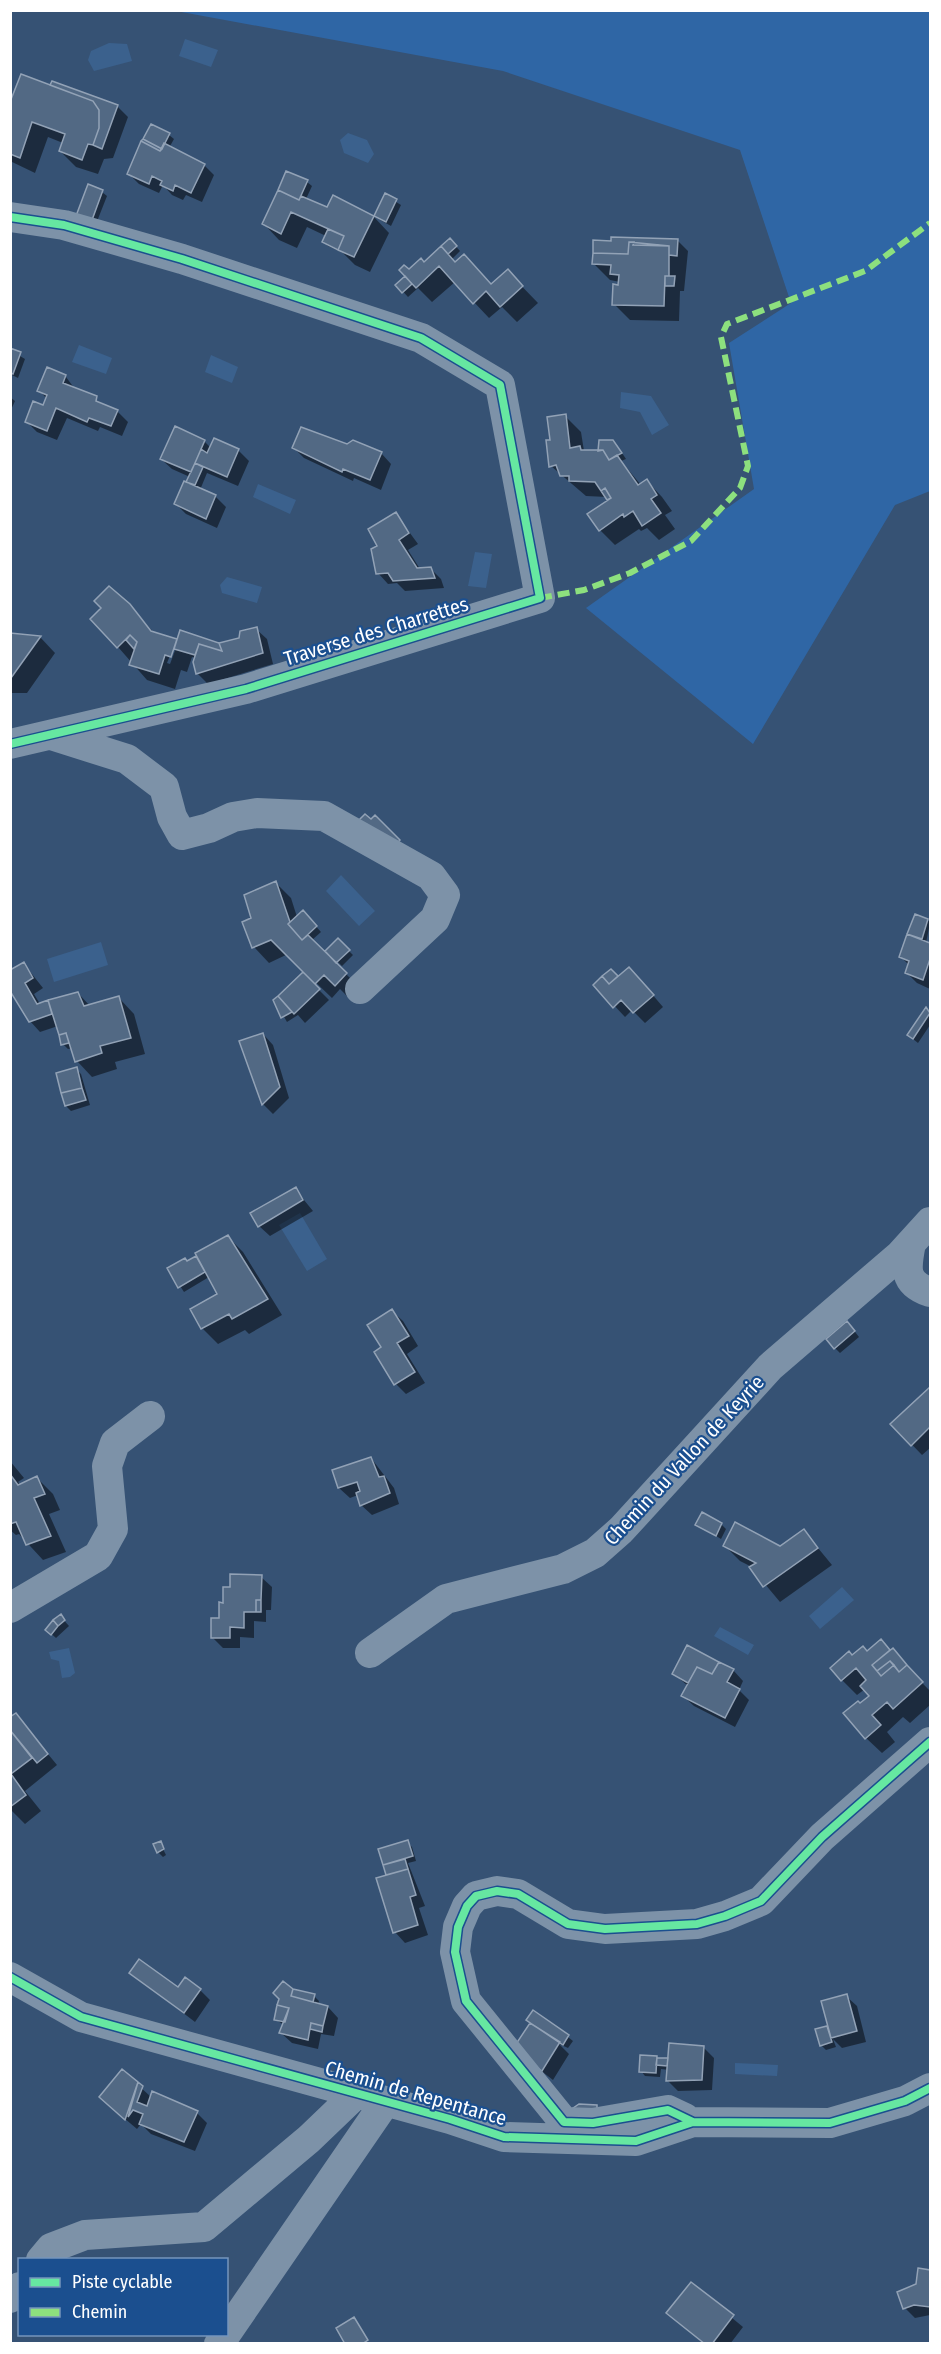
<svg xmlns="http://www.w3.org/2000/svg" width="941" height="2354" font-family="'Fira Sans Condensed',sans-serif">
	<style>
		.green { fill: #2f66a5 }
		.water { fill: #3b618d }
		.shadow { fill: #0007; fill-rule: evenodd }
		.building { fill: #526984; stroke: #92a2b6; stroke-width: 1.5 }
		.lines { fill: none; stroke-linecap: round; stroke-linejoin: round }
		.minor { stroke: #7d92a8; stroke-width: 30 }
		.quiet { stroke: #8de07e; stroke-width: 6; stroke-dasharray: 12 6; stroke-linecap: butt }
		.cycleway-casing { stroke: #1b4f8f; stroke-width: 11 }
		.cycleway { stroke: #66e7a1; stroke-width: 8 }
		.labels { text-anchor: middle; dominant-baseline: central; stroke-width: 4.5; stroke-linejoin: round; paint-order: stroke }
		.street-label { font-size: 20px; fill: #fff; stroke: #1b4f8f }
	</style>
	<rect width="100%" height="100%" fill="#365274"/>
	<!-- green -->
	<path class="green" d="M176 11H930V491L895 505 753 744 586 608 754 489 729 343 791 303 740 150 503 71Z"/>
	<!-- water -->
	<path class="water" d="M185 39 218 50 211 67 179 56Z
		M109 43 127 44 132 61 94 71 88 60 91 51Z
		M348 133 367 140 374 154 368 163 344 153 340 140Z
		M79 345 112 358 106 374 72 362Z
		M211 355 238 367 232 383 205 372Z
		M621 392 651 396 669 425 652 435 640 412 620 408Z
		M258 484 296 500 290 514 253 497Z
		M475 552 492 554 486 588 468 586Z
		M227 577 262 587 257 603 222 593 220 585Z
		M341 875 375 911 359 926 326 891Z
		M101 942 108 965 54 982 47 959Z
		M300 1213 327 1259 307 1271 279 1225Z
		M842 1587 854 1600 820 1629 809 1616Z
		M720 1627 754 1645 748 1655 714 1636Z
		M69 1648 75 1673 70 1677 62 1678 59 1661 51 1659 49 1652Z
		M735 2063 778 2065 777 2076 735 2074Z"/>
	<!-- shadow -->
	<path class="shadow" d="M10 106H117L128 117 113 158 104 159 98 174 76 167 60 151 63 143 48 137 35 173 10 161Z
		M169 135 174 139 169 148 204 165 214 175 202 202 186 195 183 200 172 195 163 185 159 193 139 184 129 174Z
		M307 182 312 186 306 199 328 209 334 197 374 217 389 233 370 272 355 265 343 253 328 246 323 241 326 236 307 227 297 248 279 240 264 224Z
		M102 192 107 196 96 224 82 221Z
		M385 195 401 205 391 226 375 217Z
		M450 240 460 251 452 259 456 263 492 285 507 271 538 303 517 322 502 307 489 318 455 282 432 302 418 288 408 297 397 285 410 284 412 282 409 271 424 264Z
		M677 240 688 251 684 291H680L679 321 630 320 614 304 620 282 610 280 594 264 595 242Z
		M10 350 25 359 18 378 10 374Z
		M47 369 66 377 75 389 117 411 128 422 122 436 100 427 98 431 67 418 57 440 37 432 26 421 44 407 47 399 39 390Z
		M10 397 15 401 10 412Z
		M565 416 581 432 584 451 600 452 613 441 618 447 626 459 621 461 641 485 647 481 662 497 672 511 665 515 675 529 659 540 647 528 641 531 639 529 615 545 600 530 610 501 607 497 586 496 551 466V441Z
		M215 440 238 450 249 461 238 486 207 473 200 490 215 496 226 507 217 528 186 514 176 504 190 477 172 469 161 459 204 441 211 448Z
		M294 448 381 453 391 464 381 490 354 478 353 481 304 458Z
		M396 514 418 544 408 550 420 569H431L441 579 444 588 405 591 397 583 388 584 378 573 379 546Z
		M129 605 155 634 178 641 219 644 240 639 256 629 267 639 273 664 208 684 197 673 195 658 192 657 187 672 181 670 175 689 147 680 118 647ZM173 648H176L170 664 167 663Z
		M10 634 40 637 55 653 27 693H10Z
		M276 883 291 898 297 917 303 912 321 932 312 940 362 990 352 1001 340 989 332 998 307 974 305 976 329 1000 305 1023 298 1015 287 1022 275 1001 305 972 288 954 269 963 254 947 253 919Z
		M928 920 930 923 926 943 930 945V989L917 983 907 973 909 965 900 956 913 938 909 933Z
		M338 940 353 955 342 966 327 951Z
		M24 964 43 988 34 994 40 1004 78 993 90 1006 119 998 134 1014 145 1054 115 1062 117 1069 92 1077 77 1061 72 1048 68 1049 63 1044 58 1026 40 1032 30 1021 10 988Z
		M611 971 618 978 639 979 663 1007 645 1023 632 1010 625 1017 595 985Z
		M926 1009 930 1012V1025L918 1043 908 1035Z
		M263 1034 273 1045 289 1098 273 1114 263 1104Z
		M76 1069 81 1074 90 1105 71 1111 66 1106 58 1074Z
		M295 1189 313 1211 270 1236 259 1226Z
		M227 1236 243 1252 282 1315 249 1334 245 1330 218 1344 202 1328 192 1309 219 1295 209 1277 184 1292 169 1269 187 1263Z
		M392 1311 403 1321 418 1346 407 1354 425 1383 406 1394 396 1384 383 1348Z
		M852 1328 859 1337 840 1353 835 1348Z
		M930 1389V1448L922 1455 892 1424Z
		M371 1458 394 1488 399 1504 372 1515 361 1505 358 1495 350 1498 339 1488 334 1471Z
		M10 1461 24 1478 18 1482 21 1485 37 1478 53 1494 60 1510 49 1514 66 1552 43 1560 19 1534 16 1535 10 1530Z
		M697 1524H721L726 1529 721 1539Z
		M804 1531 832 1565 780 1602 750 1566 740 1561 724 1545 780 1548Z
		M261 1577 272 1587 271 1610H266V1622L254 1621V1638L240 1637V1648H223L212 1637 231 1589Z
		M61 1617 69 1626 56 1638 47 1630Z
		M881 1641 930 1691V1705L910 1723 903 1717 887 1732 895 1742 882 1753 866 1738 860 1705 871 1696 865 1689 857 1695 842 1680 852 1657 868 1653Z
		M688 1647 733 1670 743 1681 739 1690 749 1700 735 1727 694 1706 683 1696 688 1686 674 1674Z
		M16 1715 57 1765 25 1791 41 1811 25 1824 10 1809V1719Z
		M407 1842 412 1847 416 1861 408 1863 425 1906 419 1908 428 1935 405 1943 395 1932 388 1876 380 1850Z
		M160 1843 164 1847H162L166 1855 163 1857 158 1852Z
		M131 1973 179 1989 200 1990 210 2000 195 2022Z
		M292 1990 314 1996 319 2001 318 2005 328 2007 338 2018 334 2036 321 2034 318 2049 292 2043 281 2033 284 2025 275 2019Z
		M846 1996 857 2006 866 2042 842 2048 833 2039 836 2047 826 2050 821 2045 827 2028 830 2031Z
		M531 2023 568 2037 573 2041 568 2048 559 2044 569 2054 553 2080 514 2050Z
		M703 2047 714 2058 712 2090 678 2091 668 2081 669 2070 661 2069 660 2077 645 2076 641 2071 642 2056 667 2060Z
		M123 2071 151 2097 197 2113 207 2123 195 2151 151 2134 141 2124 137 2129 111 2107Z
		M920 2270 930 2271V2315L915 2318 905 2308 918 2285Z
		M691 2284 743 2327 730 2344H704L668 2313Z"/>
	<!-- building -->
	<path class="building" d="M21 74 93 101 99 110V128L93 145 88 144 82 160 59 151 65 134 32 122 20 158 10 154V102Z
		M52 81 118 105 102 149 93 145 99 128V110L93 101 50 85Z
		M151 124 170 133 162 149 143 139Z
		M143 139 162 149 160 151 141 141Z
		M141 141 160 151 164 143 205 164 191 193 175 185 173 191 160 185 162 181 152 176 149 184 127 174Z
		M286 171 308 180 299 200 278 190Z
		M88 184 103 190 92 220 76 216Z
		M278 190 299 200 301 196 327 207 333 195 374 216 354 257 338 250 344 236 291 212 281 234 262 224Z
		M385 193 397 199 386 222 374 216Z
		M328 229 344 236 338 250 322 242Z
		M611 237 678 239 677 256 669 255V246L633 245 634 242H629L628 254 593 253V240L611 241Z
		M450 238 457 246 448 254 441 246Z
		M629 242 669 246V276H665L664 306 612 305 613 284 618 285 619 275 610 274 611 265 592 264 593 253 628 254Z
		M441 246 455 262 464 254 491 284 508 269 523 286 500 307 486 291 473 304 439 266 416 288 399 270 404 265 409 269 421 258 424 262Z
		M405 276 412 284 402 293 395 285Z
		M665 276H675L674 286H665Z
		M10 348 21 352 13 374 10 373Z
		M47 367 66 375 63 383 97 396 96 401 118 410 111 426 89 418 87 422 56 408 47 431 25 422 33 401 43 405 47 395 37 391Z
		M566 414 570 448 580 446 581 450H603L609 460 617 455 638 485 647 479 657 495 651 499 661 513 642 526 633 511 624 517 623 514 599 531 587 514 611 498 605 488 601 491 595 482 569 481V476H560L556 465 549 467 546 440H550L547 417Z
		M175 426 205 440 191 472 160 459Z
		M301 427 347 444 353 440 382 452 370 480 343 469 342 472 292 448Z
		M214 438 239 449 227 477 195 463 201 449 207 453Z
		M599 440H613L622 453 609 460 603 450 598 451Z
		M195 463 203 467 195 485 186 482Z
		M184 481 216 495 206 519 174 504Z
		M605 488 611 498 607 500 601 491Z
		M396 512 409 533 399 540 417 568 431 567 435 578 393 581 388 573 376 574 371 549 377 546 368 529Z
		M109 586 130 604 151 631 177 639 171 657 165 655 159 674 129 665 137 642 130 635 117 648 90 619 101 608 94 601Z
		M257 627 263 653 196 674 193 662 199 644 222 651 219 643 239 638 240 631Z
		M180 630 219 643 222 651 199 644 195 655 174 649Z
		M10 633 41 636 11 678H10Z
		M130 635 137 642 134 649 126 640Z
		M365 814 371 819 375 815 400 840 391 850 359 820Z
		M276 881 290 922 288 924 302 940 308 935 347 973 335 986 324 975 315 984 271 940 252 948 242 922 251 918 244 895Z
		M303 910 317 926 302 940 288 924Z
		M915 914 928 919 922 939 907 934Z
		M907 934 930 943V959L923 980 905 973 909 961 899 957Z
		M338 938 350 950 336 963 325 951Z
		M24 962 33 978 25 983 37 1004 48 1000 52 1014 29 1022 10 991V970Z
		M629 967 654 995 633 1013 621 1000 613 1008 593 985 602 976 609 984Z
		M611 969 618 976 609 984 602 976Z
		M303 972 320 989 294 1014 278 996Z
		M78 992 84 1006 119 996 131 1038 100 1046 102 1053 75 1062 66 1033 59 1035 48 1000Z
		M278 996 292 1012 281 1018 273 1000Z
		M926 1007 930 1013 913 1039 907 1035Z
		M66 1033 69 1043 61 1045 59 1035Z
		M263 1033 280 1087 262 1105 239 1041Z
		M77 1067 82 1088 61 1093 56 1073Z
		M82 1088 86 1100 65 1106 61 1093Z
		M296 1187 303 1200 258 1227 250 1213Z
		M228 1235 268 1299 232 1319 229 1314 201 1329 190 1309 217 1294 195 1253Z
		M196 1256 205 1272 178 1288 167 1268 185 1258 187 1261Z
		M392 1309 409 1336 397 1343 415 1372 394 1385 374 1352 381 1347 367 1325Z
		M847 1321 855 1331 834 1349 826 1339Z
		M930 1387V1427L911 1446 890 1424Z
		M371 1457 379 1477 384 1476 390 1493 360 1506 356 1493 360 1491 357 1482 338 1488 332 1470Z
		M10 1474 18 1485 37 1476 45 1494 34 1498 51 1536 26 1545 16 1522 10 1524Z
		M702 1512 722 1523 716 1536 695 1525Z
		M735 1522 780 1546 804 1529 818 1548 763 1587 749 1567 756 1563 723 1546Z
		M230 1574 262 1575 261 1600H256V1612H244V1628L230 1627V1638H211V1618H219V1602L223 1603V1587H230Z
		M256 1600H261V1612H256Z
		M61 1614 65 1620 58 1626 53 1620Z
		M53 1620 58 1626 51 1635 45 1630Z
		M881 1639 890 1650 872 1665 881 1676 894 1665 899 1672 907 1665 923 1682 893 1709 887 1702 872 1715 881 1725 865 1739 843 1713 858 1701 860 1703 869 1696 860 1686 866 1680 856 1668 841 1681 830 1668 849 1651 852 1655 863 1646 867 1651Z
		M687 1645 719 1662 712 1674 697 1667 688 1683 672 1674Z
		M893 1648 907 1665 899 1672 890 1661 877 1671 872 1665Z
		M890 1661 894 1665 881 1676 877 1671Z
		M719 1662 734 1669 727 1682 740 1689 725 1718 681 1696 697 1667 712 1674Z
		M16 1713 48 1754 37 1763 10 1730V1717Z
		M10 1730 32 1758 11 1774 26 1795 10 1807Z
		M408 1840 413 1856 383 1865 378 1849Z
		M161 1841 164 1849 157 1853 153 1844Z
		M405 1859 408 1869 386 1875 383 1865Z
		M408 1869 416 1895 410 1897 418 1925 393 1933 376 1878Z
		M139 1959 178 1987 185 1977 201 1989 184 2013 129 1973Z
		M283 1981 293 1989 291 1996 328 2006 323 2026 311 2023 308 2040 279 2033 289 2008 277 2005 279 1999 273 1993Z
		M293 1989 315 1994 313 2002 291 1996Z
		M847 1994 857 2031 831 2038 821 2001Z
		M277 2005 289 2008 285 2022 274 2020Z
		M533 2010 569 2035 563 2045 526 2020Z
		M311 2023 323 2026 322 2032 310 2029Z
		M530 2023 560 2042 542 2071 512 2050Z
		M827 2026 832 2042 820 2046 815 2029Z
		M669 2043 704 2046 702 2080 666 2081Z
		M640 2055 657 2056 656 2073 639 2072Z
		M657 2058H668L667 2066 656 2065Z
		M122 2069 138 2082 125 2120 99 2097Z
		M138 2082 143 2086 137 2102 147 2106 152 2091 198 2111 184 2142 139 2124 143 2114 133 2110 128 2117Z
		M579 2104 597 2105V2117L569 2111Z
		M918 2268 930 2270V2307L914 2305 903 2309 897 2292 916 2284Z
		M691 2282 734 2315 712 2344H705L666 2313Z
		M354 2317 368 2340 362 2344H345L336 2328Z"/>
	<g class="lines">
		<!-- minor -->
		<path class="minor" d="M10 217 64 225 182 259 421 338 500 385 540 598 246 689 10 744
			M51 735 127 759 164 787 172 817 182 835 209 828 233 817 257 813 324 816 431 876 445 895 435 919 360 989
			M911 1243C906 1268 903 1283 930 1292
			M10 1608 98 1556 113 1529 107 1466 115 1443 150 1416
			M370 1653 446 1599 563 1569 595 1553 621 1530 770 1367 900 1255 930 1222
			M10 1977 81 2017 450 2119 504 2137 636 2141 693 2122 830 2123 905 2101 930 2088
			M685 2118 668 2110 593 2123 564 2122 466 2001 455 1952 458 1927 467 1906 476 1896 497 1891 518 1894 568 1924 605 1929 697 1924 725 1916 761 1901 822 1837 930 1742
			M41 2260 51 2248 85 2235 204 2227 309 2139 357 2093
			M10 2298 20 2287
			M219 2344 386 2101"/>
		<!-- quiet -->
		<path class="quiet" d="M540 598 584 590 630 573 691 541 740 488 748 466 721 337 727 324 865 271 930 223"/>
		<defs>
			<path id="cycleway" d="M10 217 64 225 182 259 421 338 500 385 540 598 246 689 10 744
				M10 1977 81 2017 450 2119 504 2137 636 2141 693 2122 830 2123 905 2101 930 2088
				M693 2122 668 2110 593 2123 564 2122 466 2001 455 1952 458 1927 467 1906 476 1896 497 1891 518 1894 568 1924 605 1929 697 1924 725 1916 761 1901 822 1837 930 1742"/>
		</defs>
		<!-- cycleway casing -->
		<use href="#cycleway" class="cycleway-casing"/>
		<!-- cycleway -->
		<use href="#cycleway" class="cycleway"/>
	</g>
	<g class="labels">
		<!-- street labels -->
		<g class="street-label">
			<text transform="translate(376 631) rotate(-17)">Traverse des Charrettes</text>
			<text transform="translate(684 1460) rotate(-47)">Chemin du Vallon de Keyrie</text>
			<text transform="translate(416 2093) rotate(16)">Chemin de Repentance</text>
		</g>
	</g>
	<!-- border -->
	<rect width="941" height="2354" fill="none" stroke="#ffffff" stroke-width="24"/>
	<!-- legend -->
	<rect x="18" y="2258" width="210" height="78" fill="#1b4f8f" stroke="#7695bc" stroke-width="1.5"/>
	<rect x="30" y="2278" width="30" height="9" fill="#66e7a1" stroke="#7695bc" stroke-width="1.5"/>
	<text x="72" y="2288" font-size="18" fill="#ffffff">Piste cyclable</text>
	<rect x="30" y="2308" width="30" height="9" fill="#8de07e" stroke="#7695bc" stroke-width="1.5"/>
	<text x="72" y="2318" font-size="18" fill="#ffffff">Chemin</text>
</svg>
